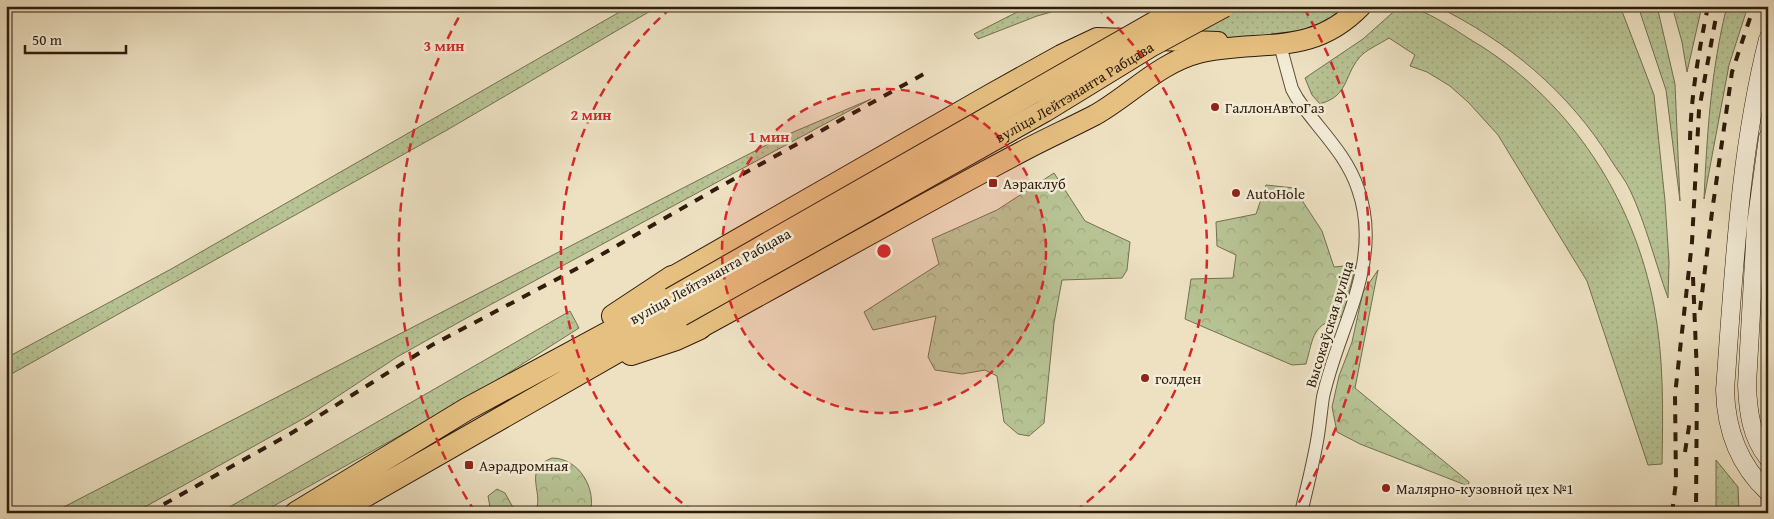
<svg xmlns="http://www.w3.org/2000/svg" width="1774" height="519" font-family="'Gentium Book Plus',serif">
	<style>
		.grass { fill: url(#grass-dots); stroke: #737050 }
		.forest { fill: url(#forest-crowns); stroke: #737050 }
		.lines { fill: none; stroke-linecap: round; stroke-linejoin: round }
		.street-casing { stroke: #5e4d39; stroke-width: 14 }
		.secondary-casing { stroke: #2f1c0b; stroke-width: 19 }
		.primary-casing { stroke: #2f1c0b; stroke-width: 22 }
		.highway-casing { stroke: #2f1c0b; stroke-width: 24 }
		.street { stroke: #f3ecd7; stroke-width: 12 }
		.secondary { stroke: #f3ecd7; stroke-width: 18 }
		.primary { stroke: #e6c081; stroke-width: 20 }
		.highway { stroke: #e6c081; stroke-width: 22 }
		.rail { stroke: #2f1c0b; stroke-width: 4; stroke-dasharray: 9 9; stroke-linecap: butt }
		.highway-bridge-casing { stroke: #2f1c0b; stroke-width: 24; stroke-linecap: butt }
		.highway-bridge { stroke: #e6c081; stroke-width: 22 }
		.ring { fill: none; stroke: #d62828; stroke-width: 2.5; stroke-dasharray: 9 6 }
		.poi-dot { fill: #8f2418; stroke: #f3ecd7; stroke-width: 2 }
		.labels { text-anchor: middle; dominant-baseline: central; stroke-width: 5; stroke-linejoin: round; paint-order: stroke }
		.street-label { font-size: 15px; fill: #2f1c0b; stroke: #f3ecd7 }
		.poi-label { font-size: 15px; fill: #2f1c0b; stroke: #f3ecd7; text-anchor: start }
		.centre { fill: #d62828; stroke: #f3ecd7; stroke-width: 2.5 }
		.ring-label { font-size: 15px; text-anchor: middle; font-weight: bold; fill: #d62828; stroke: #f3ecd7; stroke-width: 5; stroke-linejoin: round; paint-order: stroke }
	</style>
	<defs>
		<pattern id="grass-dots" width="8" height="8" patternUnits="userSpaceOnUse" patternTransform="scale(1.25)"><rect width="8" height="8" fill="#b7c394"/><path d="M2 2h.1M6 6h.1" fill="none" stroke="#9ea77e" stroke-width="1.8" stroke-linecap="round"/></pattern>
		<pattern id="forest-crowns" width="20" height="18" patternUnits="userSpaceOnUse" patternTransform="scale(1.25)"><rect width="20" height="18" fill="#b7c394"/><path d="M2 6a3 3 0 1 1 6 0M12 15a3 3 0 1 1 6 0" fill="none" stroke="#9ea77e"/></pattern>
	</defs>
	<rect width="100%" height="100%" fill="#ede1c2"/>
	<filter id="stains"><feTurbulence type="fractalNoise" baseFrequency=".004" numOctaves="4"/><feColorMatrix values="0 0 0 0 .2 0 0 0 0 .09 0 0 0 0 .02 0 0 0 .5 -.17"/></filter>
	<radialGradient id="worn" r=".72"><stop offset=".6" stop-color="#630" stop-opacity="0"/><stop offset="1" stop-color="#630" stop-opacity=".3"/></radialGradient>
	<!-- grass -->
	<path class="grass" d="M630 6H659L447 130 6 377V358L173 268Z
		M1029 6H1073L1037 16 978 39 974 34Z
		M1239 6H1350L1318 27 1264 39 1201 37 1199 30 1203 25Z
		M1400 6C1424 6 1460 34 1481 46 1572 104 1634 200 1654 306 1664 358 1663 412 1662 464L1648 465 1587 281 1498 135 1469 103 1450 86 1427 72 1410 66 1415 55 1389 38C1380 44 1365 50 1359 58 1343 78 1349 95 1320 104L1312 95 1305 78 1363 39Z
		M1436 6H1620L1654 95 1665 201 1669 262 1668 298C1655 262 1646 224 1630 190 1625 179 1617 170 1611 160 1569 92 1508 41 1436 6Z
		M1638 6H1657L1675 84 1680 201 1666 90Z
		M1672 6H1702L1687 72 1682 42Z
		M1727 6H1748L1729 65 1704 199C1707 134 1711 69 1727 6Z
		M871 99 488 306 397 357 308 416 134 513H52L784 136Z
		M570 311 579 328 480 391 261 513H219Z
		M1716 460 1738 487 1739 513H1716Z"/>
	<!-- forest -->
	<path class="forest" d="M1054 173 1085 221 1130 242 1127 270 1122 278 1062 280 1054 323 1044 423 1029 436 1018 434 1004 422 997 376 985 370 962 374 935 370 928 357 936 316 873 330 864 312 939 264 932 239 997 210Z
		M1266 185 1294 188 1322 231 1334 267 1356 265 1343 316C1312 325 1314 335 1306 364L1292 365 1185 319 1191 279 1233 278 1236 255 1217 246 1216 222 1256 214Z
		M1378 270 1355 388 1469 482 1468 486 1360 444 1337 432 1332 407 1339 376 1352 342 1363 292Z
		M552 458C579 458 597 489 590 513H534C547 496 520 470 552 458Z
		M497 489 505 493 516 513H491L488 496Z"/>
	<g class="lines">
		<defs>
			<path id="street" d="M1280 45 1292 89 1297 98C1318 129 1346 153 1358 189 1384 262 1338 327 1323 397 1321 410 1320 423 1318 435 1314 461 1307 487 1301 513"/>
			<path id="secondary" d="M1768 39C1739 154 1734 272 1725 390 1726 430 1738 464 1768 492
				M1768 137 1756 225 1747 385C1748 411 1751 437 1768 458"/>
			<path id="primary" d="M672 277 991 94 1061 55 1097 38 1218 42
				M700 328C807 270 913 209 1021 152 1045 139 1070 128 1095 115 1129 96 1159 63 1198 53 1258 38 1310 59 1361 6"/>
			<path id="highway" d="M613 316 672 277
				M631 354 676 339 700 328
				M296 513 467 409 671 299
				M335 513 681 315"/>
		</defs>
		<!-- street casing -->
		<use href="#street" class="street-casing"/>
		<!-- secondary casing -->
		<use href="#secondary" class="secondary-casing"/>
		<!-- primary casing -->
		<use href="#primary" class="primary-casing"/>
		<!-- highway casing -->
		<use href="#highway" class="highway-casing"/>
		<!-- street -->
		<use href="#street" class="street"/>
		<!-- secondary -->
		<use href="#secondary" class="secondary"/>
		<!-- primary -->
		<use href="#primary" class="primary"/>
		<!-- highway -->
		<use href="#highway" class="highway"/>
		<!-- rail -->
		<path class="rail" d="M1690 140C1691 94 1699 51 1708 6
			M1693 277 1697 375 1696 513
			M1700 310 1712 212 1732 72 1754 6
			M1685 452 1690 420
			M148 513 290 434 432 345 578 268 714 190 931 70
			M1672 513 1676 482 1675 395 1692 242 1699 110 1718 6"/>
		<defs>
			<g id="highway-bridge">
				<path d="M671 299 1184 6"/>
				<path id="s1" d="M681 315 1044 111 1150 46 1224 6"/>
			</g>
		</defs>
		<!-- highway-bridge casing -->
		<use href="#highway-bridge" class="highway-bridge-casing"/>
		<!-- highway-bridge -->
		<use href="#highway-bridge" class="highway-bridge"/>
	</g>
	<!-- distance rings -->
	<circle cx="884" cy="251" r="162" fill="#d62828" fill-opacity=".12"/>
	<g class="ring">
		<circle cx="884" cy="251" r="162"/>
		<path d="M694 512A323 323 0 0 1 672 7M1096 7A323 323 0 0 1 1074 512"/>
		<path d="M475 512A485 485 0 0 1 464 8M1304 8A485 485 0 0 1 1293 512"/>
	</g>
	<!-- markers -->
	<g class="poi-dot">
		<circle cx="1215" cy="107" r="5"/>
		<rect x="988" y="178" width="10" height="10" rx="2.5"/>
		<circle cx="1236" cy="193" r="5"/>
		<circle cx="1145" cy="378" r="5"/>
		<rect x="464" y="460" width="10" height="10" rx="2.5"/>
		<circle cx="1386" cy="488" r="5"/>
	</g>
	<g class="labels">
		<!-- street labels -->
		<g class="street-label">
			<text stroke="none"><textPath href="#s1" startOffset="452">вуліца Лейтэнанта Рабцава</textPath></text>
			<text transform="translate(710 276) rotate(-29)">вуліца Лейтэнанта Рабцава</text>
			<text transform="translate(1329 324) rotate(-73)">Высокаўская вуліца</text>
		</g>
		<!-- poi labels -->
		<g class="poi-label">
			<text x="1225" y="107">ГаллонАвтоГаз</text>
			<text x="1003" y="183">Аэраклуб</text>
			<text x="1246" y="193">AutoHole</text>
			<text x="1155" y="378">голден</text>
			<text x="479" y="465">Аэрадромная</text>
			<text x="1396" y="488">Малярно-кузовной цех №1</text>
		</g>
	</g>
	<circle cx="884" cy="251" r="8" class="centre"/>
	<g class="ring-label">
		<text x="444" y="51">3 мин</text>
		<text x="591" y="120">2 мин</text>
		<text x="769" y="142">1 мин</text>
	</g>
	<!-- margin -->
	<rect width="1774" height="519" fill="none" stroke="#ede1c2" stroke-width="25"/>
	<rect x="8" y="8" width="1759" height="504" fill="none" stroke="#2f1c0b" stroke-width="2.5"/>
	<rect x="12" y="12" width="1749" height="494" fill="none" stroke="#2f1c0b"/>
	<!-- scale -->
	<path d="M25 45v8h101v-8" fill="none" stroke="#2f1c0b" stroke-width="2.5"/>
	<text x="32" y="45" font-size="15" fill="#2f1c0b" stroke="#f3ecd7" stroke-width="4" paint-order="stroke">50 m</text>
	<rect width="100%" height="100%" filter="url(#stains)"/>
	<rect width="100%" height="100%" fill="url(#worn)"/>
</svg>
